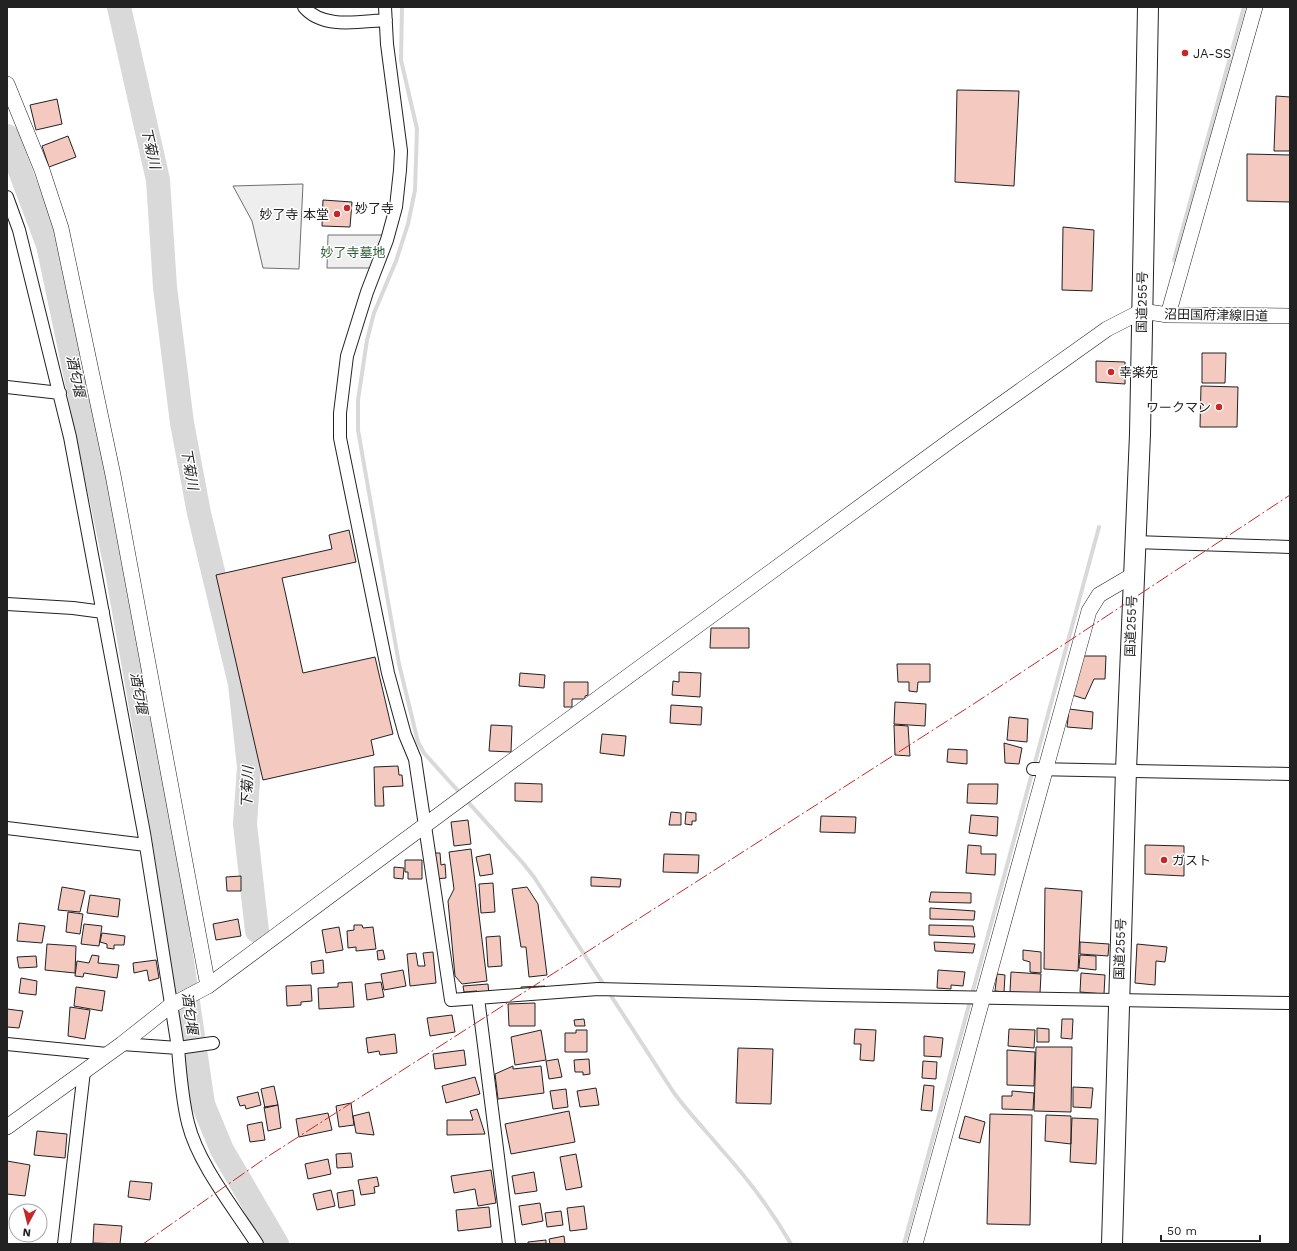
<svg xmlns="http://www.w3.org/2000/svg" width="1297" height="1251" font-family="'Work Sans','Noto Sans JP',sans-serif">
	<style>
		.green { fill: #eee; stroke: #6f6f6f }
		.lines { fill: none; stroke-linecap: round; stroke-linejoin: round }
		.stream { stroke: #d9d9d9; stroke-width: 4 }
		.river { stroke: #d9d9d9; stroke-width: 24 }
		.building { fill: #f3c9c0; stroke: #222 }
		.minor-casing { stroke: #222; stroke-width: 14 }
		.tertiary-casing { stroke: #222; stroke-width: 16 }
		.trunk-casing { stroke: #222; stroke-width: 22 }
		.minor { stroke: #fff; stroke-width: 12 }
		.tertiary { stroke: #fff; stroke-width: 15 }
		.trunk { stroke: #fff; stroke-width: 20 }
		.power { stroke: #c62828; stroke-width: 1; stroke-dasharray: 14 3 2 3; stroke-linecap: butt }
		.poi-dot { fill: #c62828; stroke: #fff; stroke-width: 1.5 }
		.labels { text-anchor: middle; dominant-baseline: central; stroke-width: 3; stroke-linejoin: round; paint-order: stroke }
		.poi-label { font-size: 13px; fill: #222; stroke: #fff; text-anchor: start }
		.park-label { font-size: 13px; fill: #2f5e38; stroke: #fff }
		.street-label { font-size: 13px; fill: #222; stroke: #fff }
		.water-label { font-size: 14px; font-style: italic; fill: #222; stroke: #fff }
	</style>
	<rect width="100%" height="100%" fill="#fff"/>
	<!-- green -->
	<path class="green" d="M303 184 299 269 263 268 252 221 233 186Z
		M328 235H384L375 268H327Z"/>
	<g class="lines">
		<!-- stream -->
		<path class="stream" d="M402 7 401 60 417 129 415 190 408 224 396 261 374 313 367 340 358 400V430L399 664 418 742 424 753 522 862 534 877 674 1093C689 1113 706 1131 722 1150 747 1178 772 1211 791 1244
			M1174 260 1244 7
			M904 1244 1099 527"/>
		<!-- river -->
		<path class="river" d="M119 7 158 180 165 287 182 423 199 513 240 684 249 767 245 824 257 931
			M7 136 48 245 118 577 162 825 203 1104 222 1150 277 1244"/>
	</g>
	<!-- building -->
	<path class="building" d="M957 90 1019 91 1014 186 955 182Z
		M1276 96 1290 97V151H1274Z
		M57 99 62 124 36 130 30 105Z
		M68 136 76 157 49 167 42 146Z
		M1247 154 1290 155V202L1247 201Z
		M323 200 352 202 350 227 322 226Z
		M1063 227 1094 230 1092 291 1062 290Z
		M1202 353H1226L1225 383H1202Z
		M1096 361 1125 362V384L1096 382Z
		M1201 386 1238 387 1237 427H1200Z
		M349 530 356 562 282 578 303 673 375 657 393 734 371 740 374 755 263 780 216 575 332 549 329 535Z
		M711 628H749V648H710Z
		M1082 656H1106L1105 679H1094L1085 699 1072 695Z
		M897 664H930V682H918L917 692 909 691V682H898Z
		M679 672 701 673 700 697 672 695 673 681 679 682Z
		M520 673 545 675 544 688 519 686Z
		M564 682H588V695L585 696V699H572V707H564Z
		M895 702 926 704 925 726 894 724Z
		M671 705 702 707 701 725 670 723Z
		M1069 709 1093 712 1092 729 1067 727Z
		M1009 717 1028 719 1027 742 1007 740Z
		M491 725 512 726 511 752 489 751Z
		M894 725 908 726 910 756 895 755Z
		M602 734 626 736 624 756 600 753Z
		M1004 743 1022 748 1019 764 1005 763Z
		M948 749 967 750V764L947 762Z
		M398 766 399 775H402L403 786 383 787 384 806H375L374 767Z
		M515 783 542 784V802L515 801Z
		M968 784H998L997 804 967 803Z
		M671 812 681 813V825H669Z
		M686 812 696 813V821H692V825L685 824Z
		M971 815 998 817 997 836 969 833Z
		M821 816 856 817 855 833 820 832Z
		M468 820 471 844 454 846 451 822Z
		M968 845 981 846V854H996L995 875 966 873Z
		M1145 845 1184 846V876L1145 874Z
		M471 849 487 981 462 984 455 976 448 901 454 889 449 852Z
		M435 853H440L441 865 445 864 446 878 436 879Z
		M490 854 493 874 480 876 476 857Z
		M664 854 699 855 698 873 663 872Z
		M405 860H422V879H408V872H405Z
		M394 867 404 868 403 879 394 878Z
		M241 876V891H227L226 877Z
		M591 877 621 879 620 887 591 886Z
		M493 883 495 912 481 913 479 884Z
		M62 887 85 891 80 912 58 910Z
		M527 887 538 904 547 975 529 977 526 947H521L512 889Z
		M1045 888 1082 891 1078 971 1044 969Z
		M931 892 971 893V903L929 902Z
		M90 895 120 899 118 917 87 913Z
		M930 908 975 911 974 920 930 919Z
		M68 912 83 914 80 934 66 932Z
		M238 919 241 936 216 940 213 924Z
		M19 923 45 926 42 943 17 941Z
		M84 924 102 926 99 946 81 944Z
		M354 925H362L363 928 373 927 376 949 356 951V947L348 948 347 931 354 930Z
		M929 925 973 926 975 937 929 935Z
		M339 927 343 950 326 953 322 930Z
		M102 933 125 936 124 945H114V949L107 948V944L100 942Z
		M500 936 502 966 488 967 486 937Z
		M934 942 975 944 973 953 935 951Z
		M1080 942 1109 944 1108 956 1080 954Z
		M47 944 76 946 75 973 45 970Z
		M1137 944 1167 947 1165 962 1156 961 1155 985 1135 983Z
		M383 950 385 959 378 960 377 951Z
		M1023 950 1041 952V973L1030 972V962L1023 960Z
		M433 952 436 983 410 986 407 954 416 953 418 966H425L423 953Z
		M92 955 99 956 98 963 119 965 117 978 84 973 83 977 75 976 77 961 89 963Z
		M1080 955 1096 956V970L1079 968Z
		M36 956 37 967 19 968 17 957Z
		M156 960 159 978 149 981 147 970 134 973 133 963Z
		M323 960 324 973 312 974 311 962Z
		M403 970 406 986 384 990 381 974Z
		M938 970 965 972 963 986 951 985V989L937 988Z
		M1011 972 1041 974 1040 993 1010 992Z
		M1081 973 1105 975 1104 994 1080 992Z
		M997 974 1005 975 1004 992 995 991Z
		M21 978 37 981 36 995 19 993Z
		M352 982 354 1007 319 1009 318 988 338 987V983Z
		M381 982 384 997 367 1000 365 984Z
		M488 984 489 995 478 996 477 991 464 992 463 986Z
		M311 985 312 1001 301 1002V1005L287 1006 286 986Z
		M545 986V990L522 992 521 987Z
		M76 987 105 991 102 1011 74 1006Z
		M535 1003V1026H509L508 1004Z
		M70 1007 90 1010 85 1039 68 1036Z
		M7 1009 23 1011 19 1028 7 1027Z
		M452 1015 455 1032 430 1036 427 1018Z
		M584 1019 585 1026H575L574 1020Z
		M1062 1019H1073L1072 1039 1061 1038Z
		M1037 1028 1049 1029V1042H1037Z
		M855 1029 876 1030 874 1061 860 1060 861 1044H854Z
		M1009 1029 1035 1030 1034 1048 1008 1046Z
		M541 1030 546 1060 515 1065 511 1037Z
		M576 1030H587V1052H565V1033H576Z
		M395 1034 397 1053 380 1055 379 1051 368 1053 366 1038Z
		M924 1036 943 1038 941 1057 924 1056Z
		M1036 1047H1072L1071 1112 1034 1111Z
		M738 1048 773 1049 771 1104 736 1103Z
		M464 1050 466 1065 435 1069 433 1054Z
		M1007 1050 1035 1052 1034 1086 1007 1085Z
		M558 1059 562 1077 549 1079 546 1061Z
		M589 1059 590 1074 583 1075V1072H575L574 1060Z
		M923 1061 937 1062 936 1079 922 1078Z
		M513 1066V1069L541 1066 544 1093 498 1099 495 1074Z
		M475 1077 480 1094 446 1103 442 1086Z
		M924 1085 934 1086 932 1111 921 1110Z
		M274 1086 278 1105 265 1108 261 1089Z
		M1073 1087 1093 1088 1091 1108 1073 1107Z
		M596 1088 599 1105 580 1107 577 1091Z
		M566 1089 568 1107 553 1109 550 1091Z
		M1012 1091 1034 1093 1033 1110 1002 1109V1096H1012Z
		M258 1092 261 1105 246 1109 245 1105 240 1106 237 1097Z
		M351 1103 354 1125 339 1127 336 1106Z
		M278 1105 281 1128 268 1131 264 1107Z
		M477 1109 485 1134 447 1135V1120H473L470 1111Z
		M569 1111 575 1142 511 1154 505 1124Z
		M369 1112 374 1135 356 1133 353 1116Z
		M328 1113 332 1130 299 1137 296 1119Z
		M990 1114 1032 1115 1030 1225 987 1224Z
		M1046 1115 1071 1116V1144L1045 1141Z
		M965 1116 985 1122 980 1143 959 1138Z
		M1072 1118 1098 1119 1096 1164 1070 1162Z
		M262 1122 265 1140 250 1142 247 1125Z
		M37 1131 67 1134 65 1158 34 1155Z
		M351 1153 353 1167 337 1168 336 1154Z
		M576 1154 582 1187 566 1190 560 1157Z
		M328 1159 331 1174 308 1179 305 1164Z
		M7 1161 30 1165 25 1196 7 1194Z
		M491 1170 496 1203 478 1206 475 1189 454 1193 451 1176Z
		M534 1172 537 1191 515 1194 512 1176Z
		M377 1177 379 1186 374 1187 375 1193 361 1195 358 1180Z
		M130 1181 152 1183 150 1200 128 1197Z
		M331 1190 335 1206 317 1210 313 1194Z
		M353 1190 355 1205 339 1208 337 1193Z
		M540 1203 543 1221 522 1225 519 1206Z
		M584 1206 587 1229 570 1231 567 1208Z
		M489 1207 491 1227 458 1231 456 1210Z
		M561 1211 563 1225 547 1227 545 1213Z
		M94 1224 122 1226 120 1244 93 1243Z
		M564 1236 565 1244H550L549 1239Z
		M546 1240V1244H528V1242Z"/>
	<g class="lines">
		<defs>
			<path id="minor" d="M304 7C323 30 361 21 386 20
				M385 7 387 44 401 151 400 170 396 207 387 240 367 292 347 356 340 413V438L388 673 405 735 415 759 451 1000 598 989 831 995 1290 1003
				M7 197 19 230 70 437 144 833 178 1048C180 1073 182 1099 188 1123 198 1164 234 1208 257 1244
				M7 387 60 393
				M1134 542 1290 547
				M7 604 73 608 103 612
				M1033 769 1290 774
				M7 828 146 845
				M478 998 509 1244
				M7 1044 107 1054
				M122 1044 178 1048 213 1043
				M64 1244 84 1071"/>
			<path id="tertiary" d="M7 84 42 170 61 228 113 475 208 986
				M1168 315 1255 7
				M7 1127 122 1044 170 1006 208 986 478 786 954 438 1107 329 1142 311 1168 315 1290 316
				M915 1244 1089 611 1099 595 1133 575"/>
			<path id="trunk" d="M1112 1244 1126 770 1140 434 1148 7"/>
		</defs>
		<!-- minor casing -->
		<use href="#minor" class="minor-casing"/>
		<!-- tertiary casing -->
		<use href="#tertiary" class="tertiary-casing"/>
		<!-- trunk casing -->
		<use href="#trunk" class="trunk-casing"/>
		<!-- minor -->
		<use href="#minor" class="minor"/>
		<!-- tertiary -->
		<use href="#tertiary" class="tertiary"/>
		<!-- trunk -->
		<use href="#trunk" class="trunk"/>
		<!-- power -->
		<path class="power" d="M143 1244 267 1157 972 705 1290 495"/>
	</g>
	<!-- markers -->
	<g class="poi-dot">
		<circle cx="1185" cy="53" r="4"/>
		<circle cx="347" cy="208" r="4"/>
		<circle cx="337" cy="214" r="4"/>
		<circle cx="1111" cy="372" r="4"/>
		<circle cx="1219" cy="407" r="4"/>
		<circle cx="1164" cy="860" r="4"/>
	</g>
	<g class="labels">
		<!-- poi labels -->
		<g class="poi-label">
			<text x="1193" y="53">JA-SS</text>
			<text x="355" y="208">妙了寺</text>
			<text x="329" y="214" text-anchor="end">妙了寺 本堂</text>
			<text x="1119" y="372">幸楽苑</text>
			<text x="1211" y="407" text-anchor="end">ワークマン</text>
			<text x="1172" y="860">ガスト</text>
		</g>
		<!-- park labels -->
		<g class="park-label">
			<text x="353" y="252">妙了寺墓地</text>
		</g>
		<!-- street labels -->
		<g class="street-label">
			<text transform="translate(1142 302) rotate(-89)">国道255号</text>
			<text transform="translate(1216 315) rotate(1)">沼田国府津線旧道</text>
			<text transform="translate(1131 626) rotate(-88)">国道255号</text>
			<text transform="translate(1120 949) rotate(-88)">国道255号</text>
		</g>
		<!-- water labels -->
		<g class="water-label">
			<text transform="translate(151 148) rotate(77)">下菊川</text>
			<text transform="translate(76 376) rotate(78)">酒匂堰</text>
			<text transform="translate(190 469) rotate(80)">下菊川</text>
			<text transform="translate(139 693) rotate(80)">酒匂堰</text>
			<text transform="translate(247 787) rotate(-88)">下菊川</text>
			<text transform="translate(190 1013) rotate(82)">酒匂堰</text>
		</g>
	</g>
	<!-- border -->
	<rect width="1297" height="1251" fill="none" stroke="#222222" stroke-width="16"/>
	<!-- north arrow -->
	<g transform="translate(28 1223) rotate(187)"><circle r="19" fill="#ffffff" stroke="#a7a7a7"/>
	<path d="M0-3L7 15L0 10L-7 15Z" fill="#c62828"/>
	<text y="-6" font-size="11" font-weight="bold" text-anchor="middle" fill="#222222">N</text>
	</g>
	<!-- scale -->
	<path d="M1161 1235v6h99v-6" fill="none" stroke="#222222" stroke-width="2"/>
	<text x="1167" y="1235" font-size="12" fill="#222222" stroke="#ffffff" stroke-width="3" paint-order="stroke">50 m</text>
</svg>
